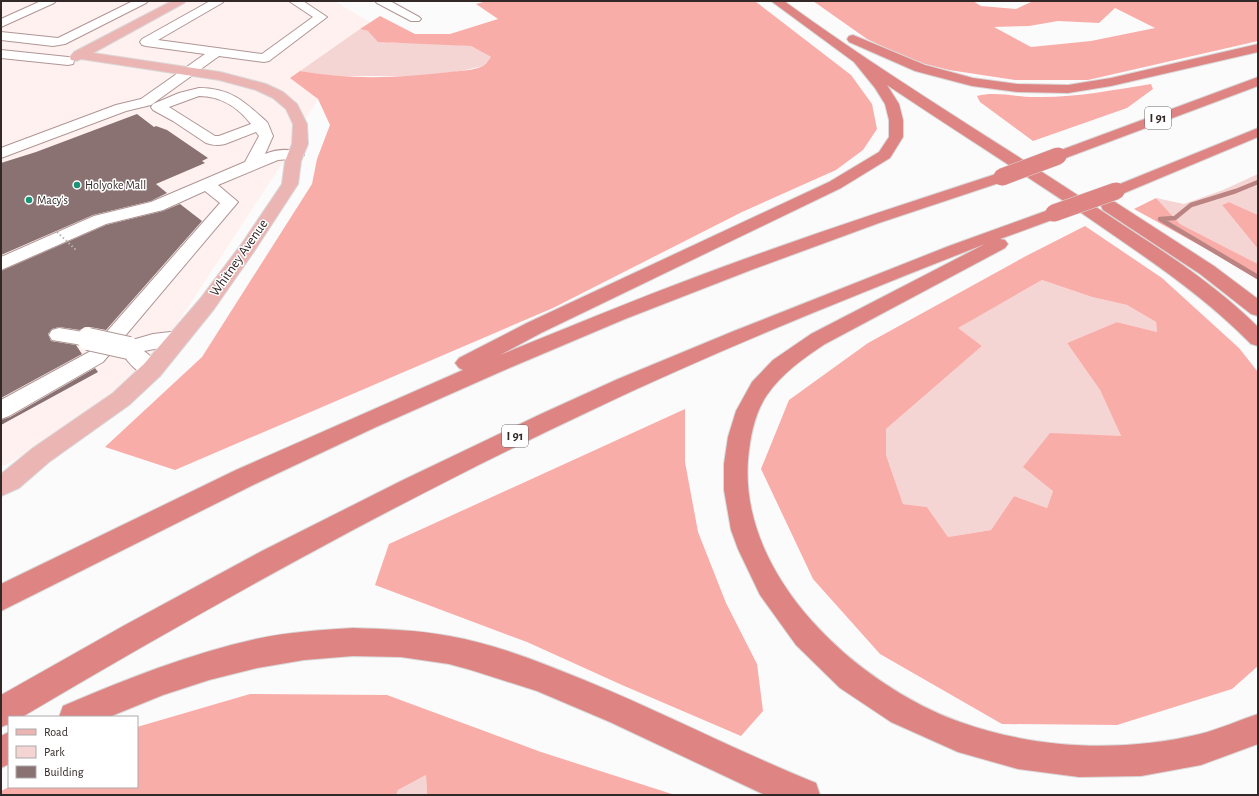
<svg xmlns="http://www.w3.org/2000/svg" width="1259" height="796" font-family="'Alegreya Sans',sans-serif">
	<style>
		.built { fill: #fff1f0 }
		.green { fill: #f4d5d3 }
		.forest { fill: #f9ada9; fill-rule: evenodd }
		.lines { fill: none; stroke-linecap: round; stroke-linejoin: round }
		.stream { stroke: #bb8381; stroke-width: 4.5 }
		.building { fill: #897271 }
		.minor-casing { stroke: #af9695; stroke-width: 2 }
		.major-casing { stroke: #dad8d8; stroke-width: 2 }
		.highway-casing { stroke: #dad8d8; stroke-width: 2 }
		.minor { fill: #fff; fill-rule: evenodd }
		.major { fill: #ebb5b4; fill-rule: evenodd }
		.highway { fill: #de8482; fill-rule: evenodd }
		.minor-bridge-casing { stroke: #af9695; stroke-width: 24; stroke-linecap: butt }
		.highway-bridge-casing { stroke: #dad8d8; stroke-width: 18; stroke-linecap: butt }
		.path-bridge { stroke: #b7b4b3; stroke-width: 2; stroke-dasharray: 1.5 2.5; stroke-linecap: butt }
		.minor-bridge { stroke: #fff; stroke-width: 22 }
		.highway-bridge { stroke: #de8482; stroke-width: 17 }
		.poi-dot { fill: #1c9276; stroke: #fff; stroke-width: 1.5 }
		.labels { text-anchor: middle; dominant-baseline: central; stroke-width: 3; stroke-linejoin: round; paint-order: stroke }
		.far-poi-label { font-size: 12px; fill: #322827; stroke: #fff; text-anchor: start }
		.shield { fill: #fff; stroke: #706868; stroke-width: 1 }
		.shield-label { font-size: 13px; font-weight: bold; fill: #322827 }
		.street-label { font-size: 14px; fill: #322827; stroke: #fff }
	</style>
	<rect width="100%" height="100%" fill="#fbfbfb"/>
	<!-- built -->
	<path class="built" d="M1 1H334L370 22 290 78 318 99 291 143 285 159 173 330 132 375 83 417 34 449 1 467Z"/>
	<!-- green -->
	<path class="green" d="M360 29 368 31 392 43H433L471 46 491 57 483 66 461 71 415 76H330L300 71Z
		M1258 174V215L1229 202 1222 205 1258 249V264L1180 224 1156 198 1184 204 1223 190Z
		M1042 280 1092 297 1127 305 1156 322 1157 332 1117 322 1067 343 1100 390 1121 436 1053 491 1047 508 1014 496 991 530 948 537 927 507 903 504 886 455V429L982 346 957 328Z
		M426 775 427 795H396L398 790Z"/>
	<!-- forest -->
	<path class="forest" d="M487 1H755L851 75 872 104 877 129 863 150 836 170 742 212 553 308 175 470 105 447 202 357 312 184 317 159 330 125 318 99 290 78 300 71C350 80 399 78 450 72 458 71 476 70 483 66 486 64 489 59 491 57L471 46 378 42 368 31 360 29 380 16 415 34H450L498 19 476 4Z
		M813 1H973L981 6 1016 9 1033 1H1258V41L1088 80H1015L949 70 913 61 867 39ZM1115 8 1155 28 1091 41 1031 47 994 27 1029 26 1058 21 1099 23Z
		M1151 84 1153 89 1127 108 1033 141 980 102 977 96C995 91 1016 97 1035 97 1074 98 1113 90 1151 84Z
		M1156 198 1180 224 1258 264V280L1210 251 1134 209Z
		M1229 202 1258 215V249L1222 205Z
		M1085 226 1162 278 1239 348 1258 372V666L1232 689 1117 725 1002 724 880 654 813 579 761 469 789 400 868 343 1026 256ZM1042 280 1092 297 1127 305 1156 322 1157 332 1117 322 1067 343 1100 390 1121 436 1050 433 1023 467 1053 491 1047 508 1014 496 991 530 948 537 927 507 903 504 886 455V429L982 346 958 328Z
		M685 409V462L698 532 726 603 757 664 763 711 741 736 622 685 527 642 375 585 389 544Z
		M250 694 387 695 541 752 675 795H427L426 775 398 790 396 795H1V791L9 787H137V727Z"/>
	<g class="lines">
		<!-- stream -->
		<path class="stream" d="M1258 182 1236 191 1191 205 1175 218 1160 219 1258 277"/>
	</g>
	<!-- building -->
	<path class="building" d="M137 114 154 127 156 126 167 130 208 158 202 161 205 163 156 184 167 193 151 201 93 215 1 255V163L36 152Z
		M180 204 202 221 106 330 90 327H85L80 330 59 327 52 329 48 334 51 341 76 345 82 354 1 398V271L106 225 163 211Z
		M95 368 98 372 1 425V420L10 417Z"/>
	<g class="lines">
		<defs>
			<path id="minor" d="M41 1H56L54 3 1 27V19Z
				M133 1H148L146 3 65 44 53 46 1 40V32L58 38Z
				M210 1H224L222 3 158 40 262 54 313 17 289 1H303L327 17 269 61 264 62 219 56 151 105 126 111 1 158V148L116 105 141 99 205 54 146 46 142 45 140 42 142 39Z
				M375 1H390L419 17 421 19 419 21H411L377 3Z
				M1 50 68 57 73 58 74 61 73 64 68 65 1 58Z
				M199 88C231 88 245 102 267 122 269 125 271 132 273 136L265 154C276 149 290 149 301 152L304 155 301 158 278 160 218 185 238 202 103 362 9 416 1 419V400L89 352 220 203 205 191 163 210 106 224 1 270V257L94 216 151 202 245 162 259 136 256 132 225 144C218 146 212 145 206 143L173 121 153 110 151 107 153 104 179 93ZM199 96C220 96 238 107 251 124L219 136H215L169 107Z
				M59 328 95 334 98 339 95 344 88 346 52 340 49 335 52 330Z
				M179 331 186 333 189 338 186 343 144 351 160 364 163 370 160 376C142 381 127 362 119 348L122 343 153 334Z"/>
			<path id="major" d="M172 1H186L184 3 93 53 220 72 266 84 283 92 297 104 307 124 308 144 301 161 298 184 255 250 214 309 160 376 129 405 49 462 19 488 1 496V474L33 448 113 393 144 364 200 299 243 242 282 184 285 161 292 144 293 124 286 109 273 98 256 90 219 80 81 59 76 61 71 60 70 57 74 52Z"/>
			<path id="highway" d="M771 1H784C887 76 996 141 1102 211 1156 247 1212 281 1258 327V346L1251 344C1208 300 1157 265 1106 230 1034 180 960 134 887 85L899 104 903 120V137L890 158 841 188 541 333 500 355C579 323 658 290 739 261 824 230 910 202 996 174L1002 172 1008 174 1010 177 1008 180 879 223 751 270 625 319 500 372 376 427 253 485 1 611V584L236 470 463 370 459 368 455 363 459 358 527 323 829 182 879 152 889 137V120L885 104 875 88 854 62Z
				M853 35 925 65 973 78 1017 84 1068 85 1111 78 1258 44V52L1111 86 1068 93 1017 92 972 86 915 71 849 42 847 39 849 36Z
				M1258 77V86L1063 159 1058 161 1053 159 1050 156 1053 153Z
				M1258 128V137L1122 194 1116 196 1110 194 1108 191 1110 188Z
				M1109 201 1115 202 1214 266 1258 299V316L1251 314 1200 274 1103 210 1101 206 1103 202Z
				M1054 208 1060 209 1063 213 1060 217 1000 239 1005 240 1008 244 1005 248 825 344C804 358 782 373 767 395 754 414 750 438 748 460 739 578 858 685 960 722 1036 749 1122 753 1200 734 1220 729 1239 720 1258 714V744L1201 765 1141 776 1079 777 1018 769 958 752 891 722 840 688 796 645 760 595 738 549 731 530 724 490V464L728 437 736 411 752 382 773 360 811 334 985 244C853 296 720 349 592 410 396 502 208 607 22 717H9V724L1 727V695L125 625 262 551 401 481 541 414 618 379 734 331 949 246Z
				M353 628C385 629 417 630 449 636 495 644 540 662 584 680 662 712 737 751 816 783L820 795H765L610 722 537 691 471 670 449 664 401 657 353 656 304 660 257 668 209 680 163 695 109 717H59L63 706C126 679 189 654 256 639 288 632 320 630 353 628Z
				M9 732V764L1 768V736Z"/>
		</defs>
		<!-- minor casing -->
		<use href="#minor" class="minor-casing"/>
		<!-- major casing -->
		<use href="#major" class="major-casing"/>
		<!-- highway casing -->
		<use href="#highway" class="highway-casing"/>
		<!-- minor -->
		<use href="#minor" class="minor"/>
		<!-- major -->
		<use href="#major" class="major"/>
		<!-- highway -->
		<use href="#highway" class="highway"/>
		<defs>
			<path id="minor-bridge" d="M88 339 129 348"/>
			<path id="highway-bridge" d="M1002 177 1058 156
				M1054 213 1116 191"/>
		</defs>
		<!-- minor-bridge casing -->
		<use href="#minor-bridge" class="minor-bridge-casing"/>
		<!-- highway-bridge casing -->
		<use href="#highway-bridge" class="highway-bridge-casing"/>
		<!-- path-bridge -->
		<path class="path-bridge" d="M57 232 76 250"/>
		<!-- minor-bridge -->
		<use href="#minor-bridge" class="minor-bridge"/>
		<!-- highway-bridge -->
		<use href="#highway-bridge" class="highway-bridge"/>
	</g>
	<!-- markers -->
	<g class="poi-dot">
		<circle cx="77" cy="185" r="4"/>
		<circle cx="29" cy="200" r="4"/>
	</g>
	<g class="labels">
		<!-- far-poi labels -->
		<g class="far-poi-label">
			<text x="85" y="185">Holyoke Mall</text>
			<text x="37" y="200">Macy's</text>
		</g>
		<!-- shield labels -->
		<g class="shield">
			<rect x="1145" y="107" width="26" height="22" rx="3"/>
			<rect x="502" y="425" width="26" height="22" rx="3"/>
		</g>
		<g class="shield-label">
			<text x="1158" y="118">I 91</text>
			<text x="515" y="436">I 91</text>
		</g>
		<!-- street labels -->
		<g class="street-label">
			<text transform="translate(239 258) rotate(-55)">Whitney Avenue</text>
		</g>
	</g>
	<!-- border -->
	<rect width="1259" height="796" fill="none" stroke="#322827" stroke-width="4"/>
	<!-- legend -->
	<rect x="8" y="716" width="130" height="72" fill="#ffffff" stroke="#ada9a9"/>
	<rect x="16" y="729" width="20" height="6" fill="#ebb5b4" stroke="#ada9a9"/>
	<text x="44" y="736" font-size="12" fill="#322827">Road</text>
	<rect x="16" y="746" width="20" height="12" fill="#f4d5d3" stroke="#ada9a9"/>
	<text x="44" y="756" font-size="12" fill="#322827">Park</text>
	<rect x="16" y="766" width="20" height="12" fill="#897271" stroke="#ada9a9"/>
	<text x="44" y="776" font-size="12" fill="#322827">Building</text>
</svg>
